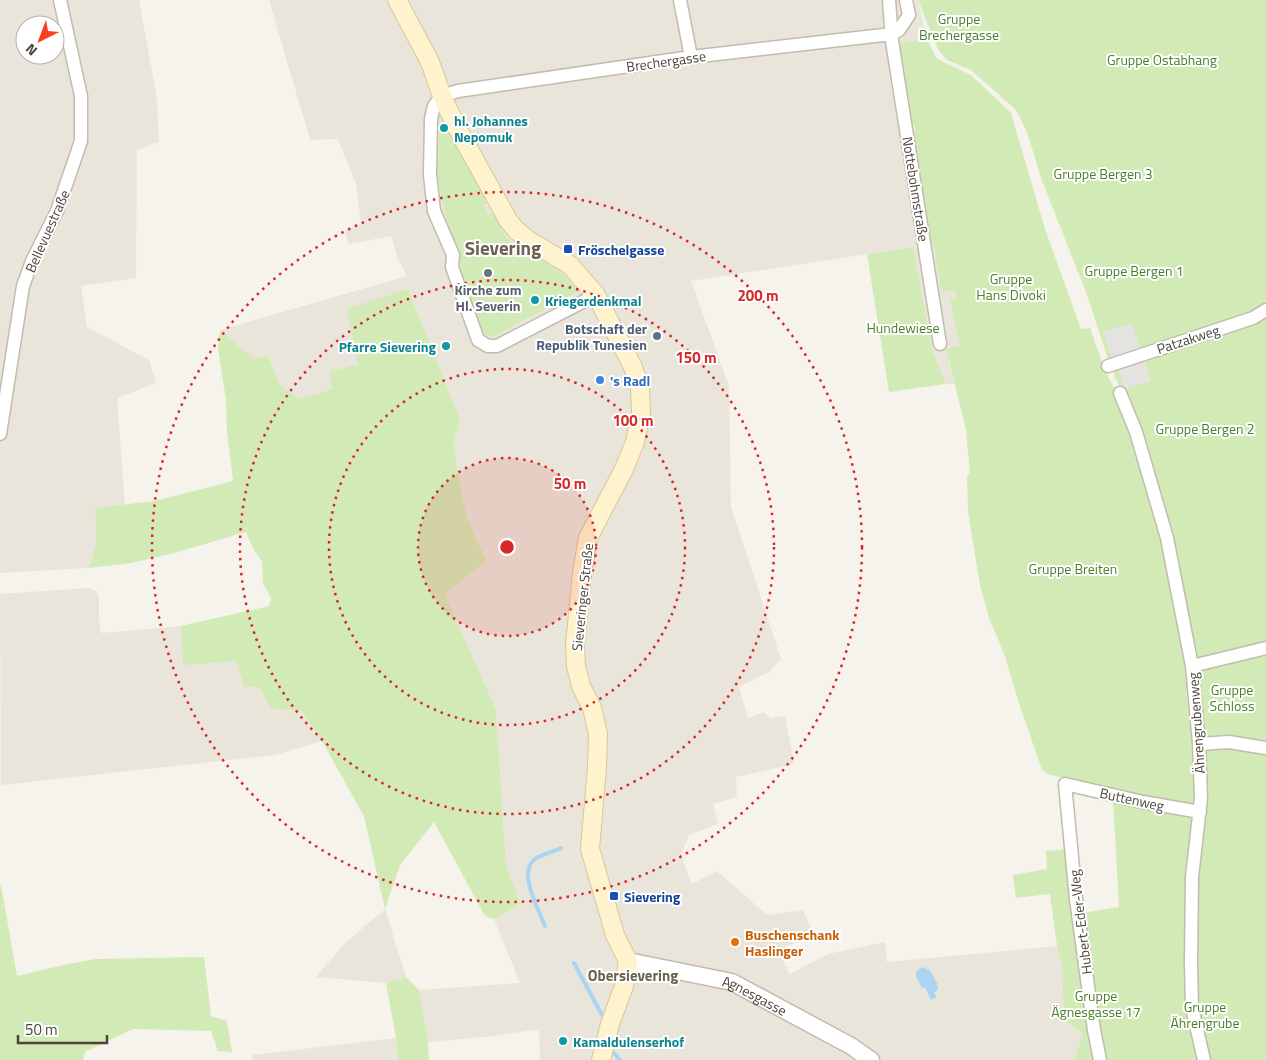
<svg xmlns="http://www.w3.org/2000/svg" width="1266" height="1060" font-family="'Titillium Web',sans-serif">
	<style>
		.residential { fill: #eae5da; fill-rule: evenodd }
		.green { fill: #d2eab5 }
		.parking { fill: #e5e3e0 }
		.water { fill: #a9d4f2 }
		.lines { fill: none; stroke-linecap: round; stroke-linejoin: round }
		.stream { stroke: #a9d4f2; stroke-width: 4 }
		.minor-casing { stroke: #c2bbae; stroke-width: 15 }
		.tertiary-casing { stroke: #c2bbae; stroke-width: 19 }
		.secondary-casing { stroke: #d6c79b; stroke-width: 20 }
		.minor { stroke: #fff; stroke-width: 12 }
		.tertiary { stroke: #fff; stroke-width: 16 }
		.secondary { stroke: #fff3cd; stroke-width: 18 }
		.ring { fill: none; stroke: #d62828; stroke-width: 2.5; stroke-dasharray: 2.5 5 }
		.culture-dot { fill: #0f9aa8; stroke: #fff; stroke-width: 2 }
		.transit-dot { fill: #1a4fb4; stroke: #fff; stroke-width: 2 }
		.worship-dot { fill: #6b7280; stroke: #fff; stroke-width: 2 }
		.service-dot { fill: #5c6f8a; stroke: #fff; stroke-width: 2 }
		.shop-dot { fill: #3f7fe0; stroke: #fff; stroke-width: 2 }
		.food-dot { fill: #e8710a; stroke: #fff; stroke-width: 2 }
		.labels { text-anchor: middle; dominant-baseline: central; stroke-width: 4; stroke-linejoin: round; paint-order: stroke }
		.park-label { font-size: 14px; fill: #4a7f2a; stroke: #fff }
		.street-label { font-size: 14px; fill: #4b4439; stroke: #fff }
		.culture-label { font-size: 14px; font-weight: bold; fill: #0d838f; stroke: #fff; text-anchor: start }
		.transit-label { font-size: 14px; font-weight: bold; fill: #164399; stroke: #fff; text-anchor: start }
		.worship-label { font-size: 14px; font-weight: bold; fill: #5b616d; stroke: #fff }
		.service-label { font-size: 14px; font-weight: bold; fill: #4e5e75; stroke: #fff; text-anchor: end }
		.shop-label { font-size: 14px; font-weight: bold; fill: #366cbe; stroke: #fff; text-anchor: start }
		.food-label { font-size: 14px; font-weight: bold; fill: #c56008; stroke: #fff; text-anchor: start }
		.neighbourhood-label { font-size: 15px; font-weight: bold; fill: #6e6250; stroke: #fff }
		.district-label { font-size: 19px; font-weight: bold; fill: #6e6250; stroke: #fff }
		.centre { fill: #d62828; stroke: #fff; stroke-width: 2.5 }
		.ring-label { font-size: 15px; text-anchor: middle; font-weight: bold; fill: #d62828; stroke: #fff; stroke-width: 4; stroke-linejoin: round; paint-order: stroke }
	</style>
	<rect width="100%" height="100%" fill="#f6f3ec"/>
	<!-- residential -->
	<path class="residential" d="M0 0H139L157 99 159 142 137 150 136 278 81 286 87 327 149 360 156 383 117 398 125 505 95 509 96 544 89 568 0 573ZM25 25H55V55H25Z
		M269 0H918L927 39 898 43 929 246 934 245 941 292 955 290 956 297 950 298 959 346 946 350 954 384H946L932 349 913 247 691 281 729 386 731 507 781 659 769 672 739 687 748 718 764 712 771 718 785 716 794 764 736 777 737 797 713 804 718 824 689 835 681 855 692 884 717 871 767 915 803 910 813 933 778 951 790 974 828 954 885 942 887 962 1057 946 1062 965 1064 1020 1083 1034 1074 1060H540L539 1029 495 1036 428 1042 419 990 520 983 494 919 520 904 506 864 496 710 445 594 487 561 467 518 453 445 460 420 408 289 358 364 329 372 332 389 307 397 297 398 279 383 268 355 254 359 220 330 407 276 398 259 391 236 349 244 345 231 361 223 356 184 338 139 310 140Z
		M89 588 96 591 99 598V621L101 633 181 626 183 664 236 661 259 687 271 709 302 711 322 741 275 755 1 785 0 594Z
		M385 909 406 977 386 983 316 977 344 944Z
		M396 1038 398 1060H252V1055Z"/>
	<!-- green -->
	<path class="green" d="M918 0H1266V645L1194 660 1175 562H1179L1174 541H1171L1142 429 1139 430 1111 368 1086 292 1041 178 1027 132 1016 110 971 70 947 60 938 49Z
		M927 39 937 59 971 75 1011 113 1045 229 1081 329 1090 328 1103 365 1129 421 1160 528 1187 659 1188 689 1186 691 1198 786 1194 806 1152 800 1047 774 1042 770 1019 703 1005 656 989 618 980 585 968 512 967 477 970 473 966 429 946 349 959 346 950 298 956 297 955 290 941 292 934 246H929L913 132 915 131 914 125 912 124 898 43Z
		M445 121 487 203 484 205 489 215 493 213 506 237 514 245 560 271 578 290 577 292 492 337 484 334 464 282 461 272 460 253 447 224 438 180 439 123Z
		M913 247 932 349 946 384 889 392 867 254Z
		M408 289 460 420 453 445 467 518 487 561 445 594 496 710 506 864 520 904 494 919 485 916 434 822 400 865 385 909 364 816 322 741 302 711 271 709 259 687 244 686 236 661 183 665 181 626 269 606 271 598 263 583 262 562 254 550 246 532 174 553 131 563 89 568 96 544 95 508 155 501 233 481 227 432 226 400 218 348 220 330 254 359 268 355 279 383 297 398 307 397 332 389 329 372 358 364 347 309Z
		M1266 654V1060H1074L1083 1034 1064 1020 1062 965 1057 946 1050 894 1016 898 1013 875 1047 869 1046 851 1068 849 1082 913 1119 907 1113 801 1193 814 1196 969V675L1202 671Z
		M0 885H1L17 976 68 964 96 959 204 957 211 1016 227 1021 232 1052 218 1051 211 1031 133 1029 85 1052 83 1060H0Z
		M406 977 419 990 428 1042 429 1060H398L396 1038 386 983Z"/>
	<!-- parking -->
	<path class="parking" d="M1132 323 1140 350 1112 359 1103 332Z
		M1144 358 1151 381 1125 389 1118 368Z"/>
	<!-- water -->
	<path class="water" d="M922 967 930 970 937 983 938 990 934 992 936 997 931 1000 925 987 922 988 916 976V972Z"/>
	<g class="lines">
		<!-- stream -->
		<path class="stream" d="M545 926C539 910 517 872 535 859 542 854 553 852 561 848
			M574 963 602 1015
			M611 1050 620 1060"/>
		<defs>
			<path id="minor" d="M680 0 691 57
				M889 0 892 41 940 344
				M596 295 497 346H488L478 340 452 267 453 255 434 211 430 175 431 119 434 106 442 96 458 91 691 57 892 34 899 30 909 15 906 0
				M1108 366 1253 318 1266 310
				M1120 393 1136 432 1167 538 1192 666 1199 744 1201 798 1192 877 1191 962 1192 1008 1204 1060
				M0 434 23 286 32 261 57 211 81 141V96L60 0
				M1192 666 1266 648
				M1199 744 1229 742 1266 748
				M1100 1060 1094 1030 1076 899 1065 784 1143 802 1200 812"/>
			<g id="tertiary">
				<path id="s1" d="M628 961 732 982 851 1046 871 1060"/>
			</g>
			<path id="secondary" d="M397 0 430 62 442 96 456 126 508 220 516 230 528 240 570 265 596 295 632 365 640 387 641 413 635 442 624 469 588 538 582 572 575 645 576 666 581 686 592 708 598 734 597 767 590 849 615 935 628 961 624 986 610 1024 601 1060"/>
		</defs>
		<!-- minor casing -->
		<use href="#minor" class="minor-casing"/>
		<!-- tertiary casing -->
		<use href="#tertiary" class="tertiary-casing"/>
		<!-- secondary casing -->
		<use href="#secondary" class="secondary-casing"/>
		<!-- minor -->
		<use href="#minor" class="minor"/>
		<!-- tertiary -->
		<use href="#tertiary" class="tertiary"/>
		<!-- secondary -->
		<use href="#secondary" class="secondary"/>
	</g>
	<!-- distance rings -->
	<circle cx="507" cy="547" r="89" fill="#d62828" fill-opacity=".12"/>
	<g class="ring">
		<circle cx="507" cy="547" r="89"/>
		<circle cx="507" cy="547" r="178"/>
		<circle cx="507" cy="547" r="267"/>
		<circle cx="507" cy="547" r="355"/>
	</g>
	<!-- markers -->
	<g class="culture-dot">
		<circle cx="444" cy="128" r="5"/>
		<circle cx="535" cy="300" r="5"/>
		<circle cx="446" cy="346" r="5"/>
		<circle cx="563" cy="1041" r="5"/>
	</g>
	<g class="transit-dot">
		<rect x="563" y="244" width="10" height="10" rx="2.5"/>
		<rect x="609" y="891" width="10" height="10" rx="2.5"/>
	</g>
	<circle class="worship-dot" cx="488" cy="273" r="5"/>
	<circle class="service-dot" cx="657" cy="336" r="5"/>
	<circle class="shop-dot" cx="600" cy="380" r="5"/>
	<circle class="food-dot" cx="735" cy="942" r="5"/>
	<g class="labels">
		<!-- park labels -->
		<g class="park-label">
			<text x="959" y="18">Gruppe<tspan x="959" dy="16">Brechergasse</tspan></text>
			<text x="1162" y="59">Gruppe Ostabhang</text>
			<text x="1103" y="173">Gruppe Bergen 3</text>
			<text x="1134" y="270">Gruppe Bergen 1</text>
			<text x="1011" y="278">Gruppe<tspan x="1011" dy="16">Hans Divoki</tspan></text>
			<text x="903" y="327">Hundewiese</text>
			<text x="1205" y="428">Gruppe Bergen 2</text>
			<text x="1073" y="568">Gruppe Breiten</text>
			<text x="1232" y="689">Gruppe<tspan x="1232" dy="16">Schloss</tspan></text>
			<text x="1096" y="995">Gruppe<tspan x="1096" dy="16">Ägnesgasse 17</tspan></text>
			<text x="1205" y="1006">Gruppe<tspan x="1205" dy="16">Ährengrube</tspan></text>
		</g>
		<!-- street labels -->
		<g class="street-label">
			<text transform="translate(666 61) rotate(-8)">Brechergasse</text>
			<text transform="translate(916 189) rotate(81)">Nottebohmstraße</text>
			<text transform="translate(47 231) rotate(-66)">Bellevuestraße</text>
			<text transform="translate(1188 339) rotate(-18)">Patzakweg</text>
			<text transform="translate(582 597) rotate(-84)">Sieveringer Straße</text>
			<text transform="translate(1196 723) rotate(-94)">Ährengrubenweg</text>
			<text transform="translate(1132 799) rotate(12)">Buttenweg</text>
			<text transform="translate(1080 922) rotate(-97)">Hubert-Eder-Weg</text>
			<text stroke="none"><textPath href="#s1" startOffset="132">Agnesgasse</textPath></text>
		</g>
		<!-- culture labels -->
		<g class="culture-label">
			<text x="454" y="120">hl. Johannes<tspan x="454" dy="16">Nepomuk</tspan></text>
			<text x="545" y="300">Kriegerdenkmal</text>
			<text x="436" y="346" text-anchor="end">Pfarre Sievering</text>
			<text x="573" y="1041">Kamaldulenserhof</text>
		</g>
		<!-- transit labels -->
		<g class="transit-label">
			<text x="578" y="249">Fröschelgasse</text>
			<text x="624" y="896">Sievering</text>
		</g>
		<!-- worship labels -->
		<g class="worship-label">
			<text x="488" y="289">Kirche zum<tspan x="488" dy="16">Hl. Severin</tspan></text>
		</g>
		<!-- service labels -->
		<g class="service-label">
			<text x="647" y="328">Botschaft der<tspan x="647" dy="16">Republik Tunesien</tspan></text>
		</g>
		<!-- shop labels -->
		<g class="shop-label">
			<text x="610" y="380">'s Radl</text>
		</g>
		<!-- food labels -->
		<g class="food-label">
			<text x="745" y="934">Buschenschank<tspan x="745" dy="16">Haslinger</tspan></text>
		</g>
		<!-- neighbourhood labels -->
		<g class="neighbourhood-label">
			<text x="633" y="975">Obersievering</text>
		</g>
		<!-- district labels -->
		<g class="district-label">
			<text x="503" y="247">Sievering</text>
		</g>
	</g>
	<circle cx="507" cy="547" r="8" class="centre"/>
	<g class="ring-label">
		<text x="758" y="301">200 m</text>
		<text x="696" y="363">150 m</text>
		<text x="633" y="426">100 m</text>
		<text x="570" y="489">50 m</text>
	</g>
	<!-- north arrow -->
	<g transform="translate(40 40) rotate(222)"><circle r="24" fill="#ffffff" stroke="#b7b4b0"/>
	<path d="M0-4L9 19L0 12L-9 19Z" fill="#fc3f1d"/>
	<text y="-8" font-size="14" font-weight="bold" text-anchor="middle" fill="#4b4439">N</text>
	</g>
	<!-- scale -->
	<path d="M18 1035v8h89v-8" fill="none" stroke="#4b4439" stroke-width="2.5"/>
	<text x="25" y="1035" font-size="15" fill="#4b4439" stroke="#ffffff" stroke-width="4" paint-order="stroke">50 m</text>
</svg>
